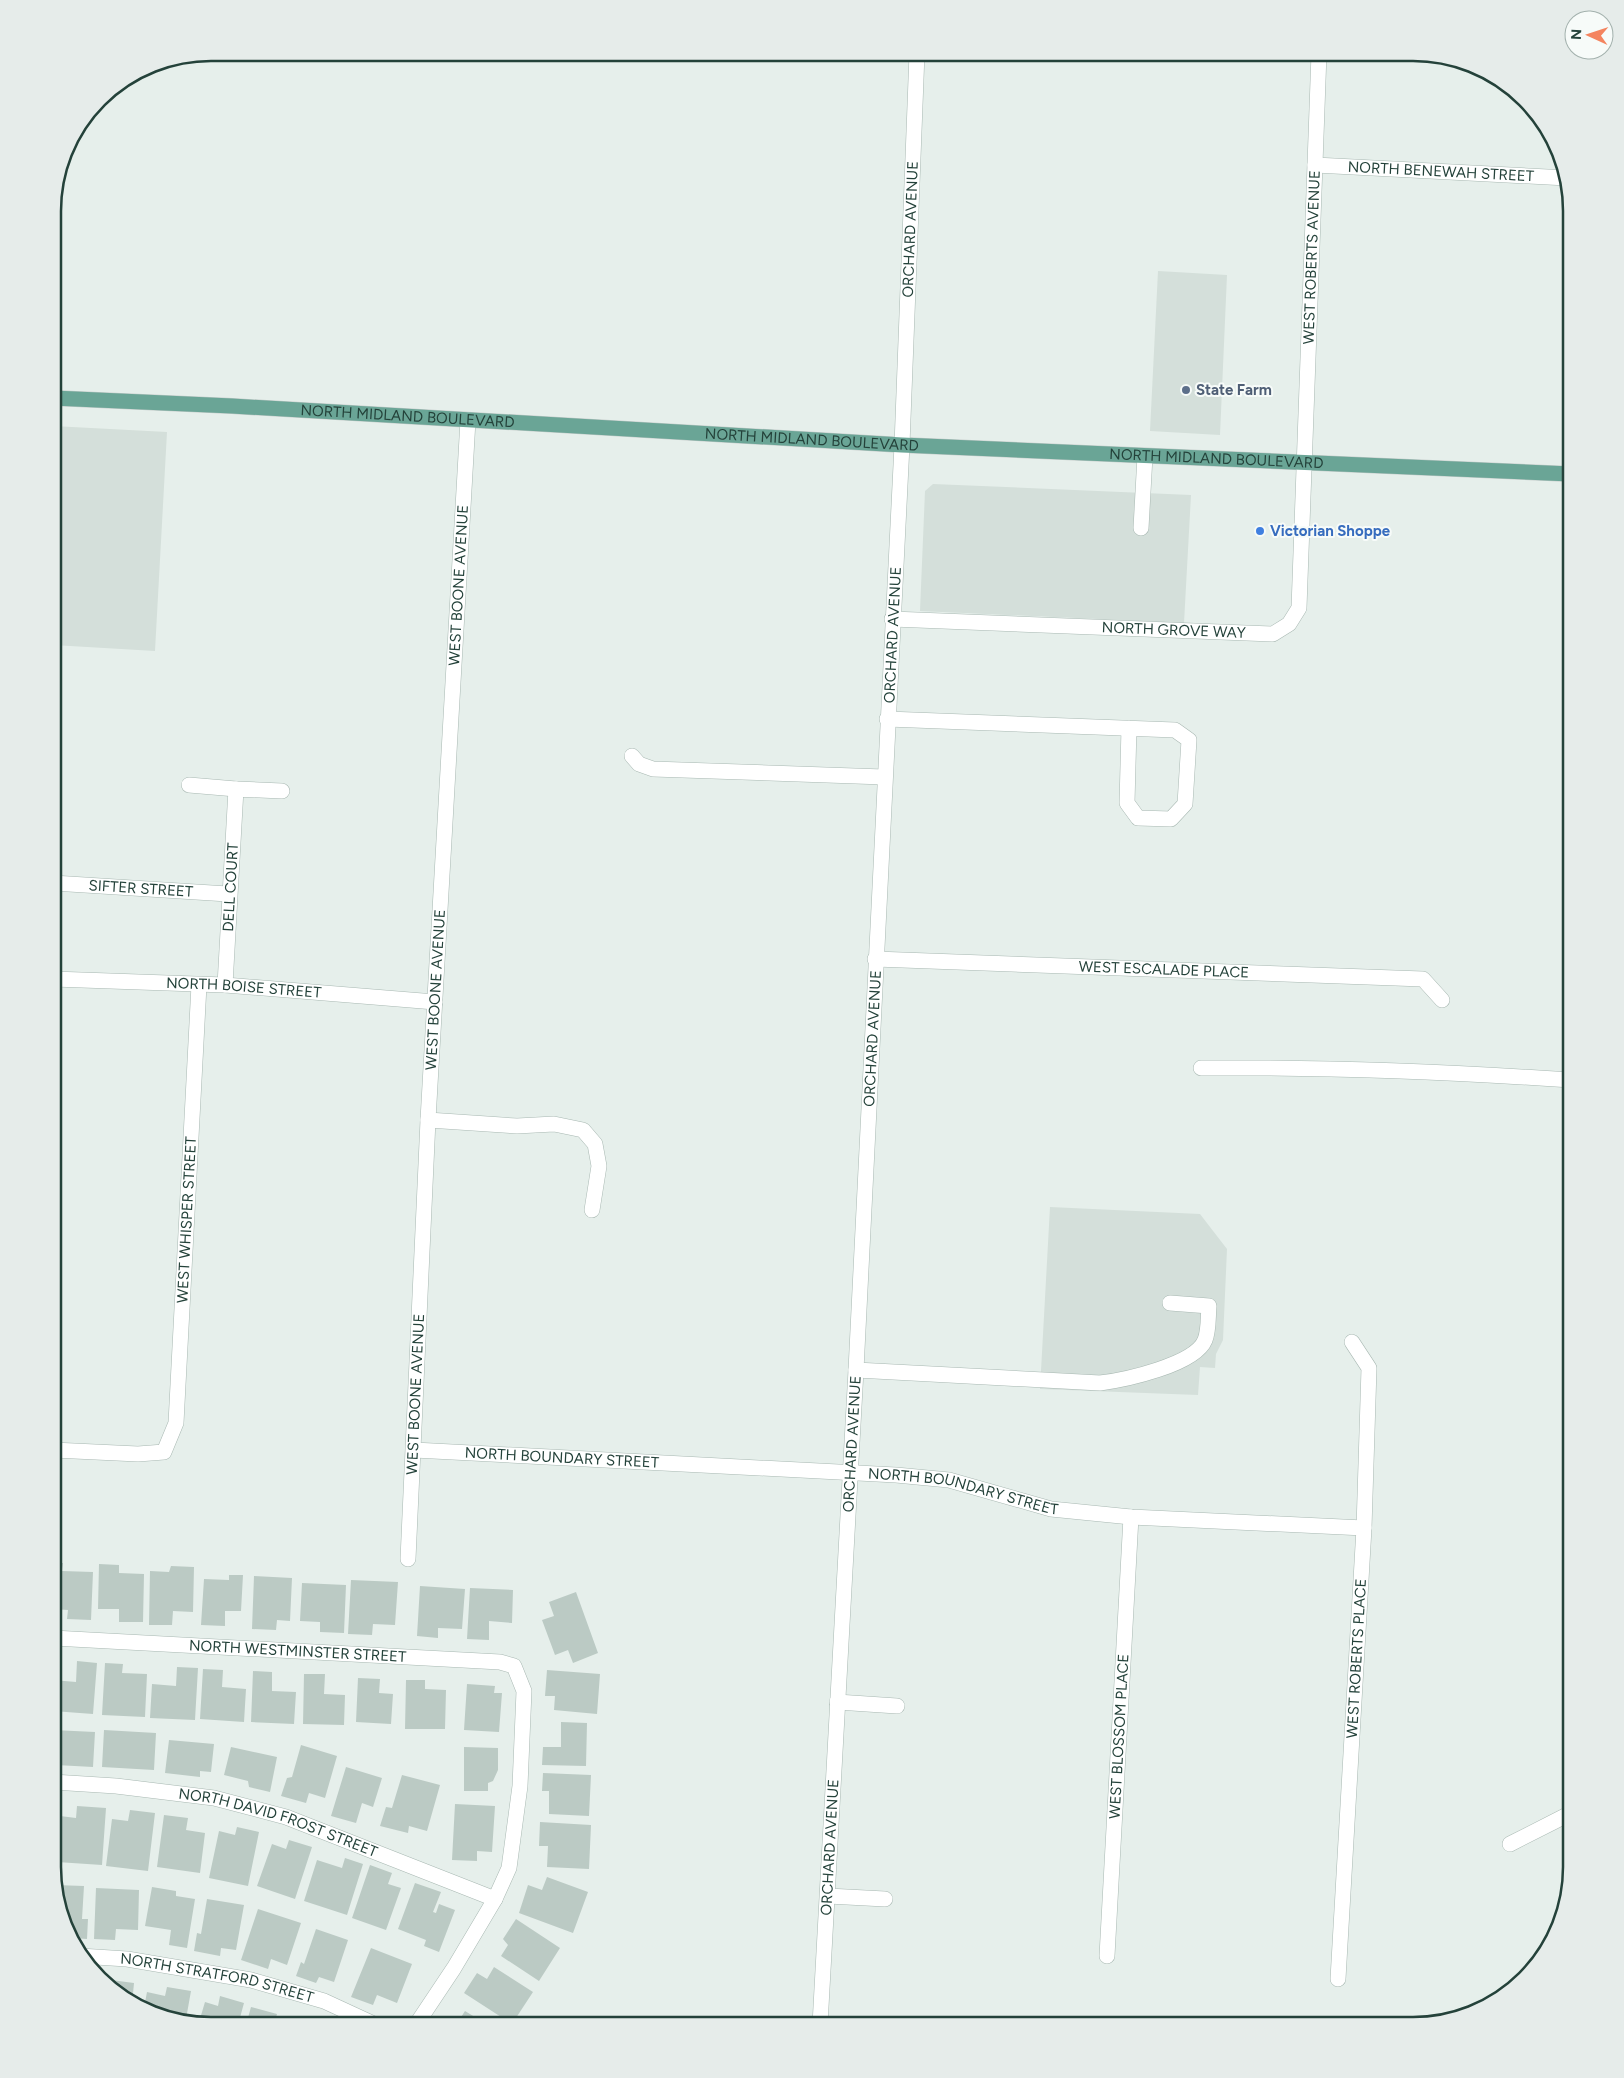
<svg xmlns="http://www.w3.org/2000/svg" width="1624" height="2078" font-family="Figtree,sans-serif">
	<style>
		.built { fill: #d4dfda }
		.building { fill: #bbcac4 }
		.lines { fill: none; stroke-linecap: round; stroke-linejoin: round }
		.minor-casing { stroke: #a8b8b2; stroke-width: 16 }
		.major-casing { stroke: #c2cac8; stroke-width: 16 }
		.minor { stroke: #fff; stroke-width: 15 }
		.major { stroke: #6aa596; stroke-width: 15 }
		.service-dot { fill: #5c6f8a; stroke: #f7fbf9; stroke-width: 2 }
		.shop-dot { fill: #3f7fe0; stroke: #f7fbf9; stroke-width: 2 }
		.labels { text-anchor: middle; dominant-baseline: central; stroke-width: 4; stroke-linejoin: round; paint-order: stroke }
		.street-label { font-size: 15px; fill: #24423a; stroke: #f7fbf9 }
		.service-label { font-size: 15px; font-weight: bold; fill: #4e5e75; stroke: #f7fbf9; text-anchor: start }
		.shop-label { font-size: 15px; font-weight: bold; fill: #366cbe; stroke: #f7fbf9; text-anchor: start }
		.rim { fill: none; stroke: #24423a; stroke-width: 2.5 }
	</style>
	<rect width="100%" height="100%" fill="#e6efeb"/>
	<!-- built -->
	<path class="built" d="M1158 271 1227 275 1220 435 1150 431Z
		M53 426 167 432 155 651 53 645Z
		M933 484 1191 495 1184 623 920 611 925 491Z
		M1050 1207 1200 1214 1227 1249 1223 1340 1216 1354 1215 1368 1200 1367 1198 1395 1040 1389Z"/>
	<!-- building -->
	<path class="building" d="M53 1563H63L62 1571 93 1572 91 1620 67 1619 68 1610 53 1609Z
		M99 1564 119 1565V1573L144 1574 143 1622H119V1609H98Z
		M171 1566 194 1567 193 1612 173 1611 172 1625H149L150 1571 169 1572Z
		M229 1575H243L241 1611H225V1626L201 1625 204 1579 229 1580Z
		M254 1576 292 1578 290 1621 277 1620 276 1630 252 1629Z
		M351 1580 398 1582 395 1625 373 1624 372 1635 348 1634Z
		M302 1583 346 1585 344 1633 320 1632V1622L300 1621Z
		M420 1586 465 1589 462 1629 438 1628V1638L417 1636Z
		M470 1588 513 1590 512 1623 489 1621V1640L467 1639Z
		M576 1592 598 1653 573 1663 568 1650 555 1655 542 1620 554 1616 549 1602Z
		M77 1661 97 1663 93 1714 53 1711V1680L76 1682Z
		M105 1663 123 1664 122 1673 147 1674 145 1717 102 1715Z
		M177 1667 198 1668 195 1720 150 1718 152 1684 176 1686Z
		M203 1669 223 1670 222 1687 246 1689 244 1722 200 1719Z
		M547 1670 600 1674 597 1714 554 1710 555 1696H545Z
		M253 1671 272 1672V1691L296 1692 294 1724 251 1722Z
		M304 1674H325L324 1694 345 1695 344 1725 303 1724Z
		M358 1678 380 1679 379 1693 393 1694 391 1724 356 1722Z
		M406 1680H425V1689L446 1690 445 1729H405Z
		M467 1684 495 1686 494 1693H502L499 1732 464 1730Z
		M561 1722 587 1723 586 1766 542 1765 543 1747H561Z
		M53 1730 95 1732 93 1767 56 1765V1758H53Z
		M104 1730 156 1733 154 1770 102 1767Z
		M169 1740 214 1744 211 1772 200 1771V1777L165 1773Z
		M301 1745 337 1756 325 1798 309 1793 306 1803 281 1796 287 1778 292 1777Z
		M231 1747 277 1757 270 1792 249 1787 248 1781 224 1775Z
		M464 1747 498 1748V1770L493 1781 488 1783V1791H464Z
		M346 1767 382 1778 373 1807 362 1803 356 1823 331 1816Z
		M543 1773 591 1775 589 1816 549 1814V1791H542Z
		M402 1775 440 1785 427 1831 409 1826 408 1833 380 1826 386 1807 392 1808Z
		M455 1804 495 1806 492 1852 477 1851V1861L452 1860Z
		M77 1806 106 1808 102 1865 57 1862 60 1816 76 1818Z
		M130 1810 155 1813 148 1871 106 1866 112 1819 128 1821Z
		M164 1815 188 1818 186 1830 205 1833 200 1873 157 1867Z
		M540 1822 591 1825 589 1869 547 1867 548 1846H539Z
		M237 1827 259 1832 248 1886 209 1878 219 1831 235 1835Z
		M289 1840 312 1847 295 1899 257 1886 272 1844 286 1849Z
		M345 1858 363 1864 347 1915 304 1901 317 1860 342 1868Z
		M370 1865 392 1873 388 1884 401 1888 386 1930 352 1918Z
		M547 1877 588 1892 573 1933 519 1913 528 1885 542 1890Z
		M415 1883 441 1892 433 1912 436 1913 439 1904 455 1910 439 1952 424 1946 426 1940 398 1929Z
		M55 1885 84 1886 82 1919H88L87 1939 72 1938 58 1908Z
		M152 1887 176 1891V1896L195 1899 187 1948 169 1945 171 1930 145 1926Z
		M96 1888 139 1890 138 1930 116 1929 115 1940 94 1939Z
		M207 1899 244 1905 236 1950 221 1948 220 1956 194 1951 197 1933 201 1934Z
		M258 1909 301 1923 287 1965 271 1959 268 1969 241 1960Z
		M516 1919 560 1948 539 1981 501 1956 508 1945 503 1939Z
		M316 1929 348 1940 334 1982 319 1977 316 1983 296 1976 301 1962 304 1964Z
		M371 1948 412 1964 397 2003 377 1995 373 2005 351 1997Z
		M494 1967 533 1992 512 2024 464 1993 477 1973 487 1979Z
		M111 1980 134 1983 132 2004 111 1985Z
		M167 1987 191 1991 186 2019 144 2008 147 1992 165 1996Z
		M220 1996 244 2003 238 2025H211L199 2022 205 2002 218 2006Z
		M251 2007 277 2014 275 2021 289 2025H246Z
		M465 2011 488 2025H456Z"/>
	<g class="lines">
		<defs>
			<g id="minor">
				<path id="s1" d="M1315 165 1567 178"/>
				<path d="M1141 528 1145 456"/>
				<path id="s2" d="M892 619 1273 634 1289 624 1299 608 1319 53"/>
				<path d="M887 719 1175 730 1189 740 1185 804 1171 819 1138 818 1127 803 1129 728"/>
				<path d="M632 756 639 764 653 769 884 777"/>
				<path d="M189 785 236 789"/>
				<path id="s3" d="M53 883 228 894"/>
				<path id="s4" d="M875 959 1423 979 1442 1000"/>
				<path id="s5" d="M53 979 225 985 435 1002"/>
				<path id="s6" d="M225 985 236 789 282 791"/>
				<path d="M1201 1068C1325 1067 1448 1072 1571 1080"/>
				<path d="M428 1120 517 1126 554 1124 583 1130 595 1144 599 1166 592 1210"/>
				<path d="M856 1370 1100 1383C1124 1380 1195 1365 1205 1340 1209 1330 1208 1316 1209 1306L1170 1303"/>
				<path id="s7" d="M53 1450 138 1454 164 1452 176 1423 199 985"/>
				<path id="s8" d="M414 1450 896 1475 949 1480 1051 1509 1131 1517 1364 1528"/>
				<path id="s9" d="M408 1559 428 1120 468 420"/>
				<path id="s10" d="M53 1638 500 1662 514 1666 524 1691 520 1786 509 1868 495 1899 454 1968 416 2025"/>
				<path d="M837 1702 897 1706"/>
				<path id="s11" d="M53 1782 116 1786 214 1798 286 1817 495 1899"/>
				<path d="M1510 1844 1571 1813"/>
				<path d="M828 1896 885 1899"/>
				<path id="s12" d="M80 1956 127 1959 251 1980 324 2001 376 2025"/>
				<path id="s13" d="M1107 1956 1131 1517"/>
				<path id="s14" d="M1338 1979 1364 1528 1369 1368 1352 1342"/>
				<path id="s15" d="M820 2025 856 1370 902 445 917 53"/>
			</g>
			<g id="major">
				<path id="s16" d="M53 398 232 406 902 445 1571 474"/>
			</g>
		</defs>
		<!-- minor casing -->
		<use href="#minor" class="minor-casing"/>
		<!-- major casing -->
		<use href="#major" class="major-casing"/>
		<!-- minor -->
		<use href="#minor" class="minor"/>
		<!-- major -->
		<use href="#major" class="major"/>
	</g>
	<!-- markers -->
	<circle class="service-dot" cx="1186" cy="390" r="5"/>
	<circle class="shop-dot" cx="1260" cy="531" r="5"/>
	<g class="labels">
		<!-- street labels -->
		<g class="street-label">
			<text stroke="none"><textPath href="#s1" startOffset="126">NORTH BENEWAH STREET</textPath></text>
			<text stroke="none"><textPath href="#s15" startOffset="1798">ORCHARD AVENUE</textPath></text>
			<text stroke="none"><textPath href="#s2" startOffset="770">WEST ROBERTS AVENUE</textPath></text>
			<text stroke="none"><textPath href="#s16" startOffset="355">NORTH MIDLAND BOULEVARD</textPath></text>
			<text stroke="none"><textPath href="#s16" startOffset="760">NORTH MIDLAND BOULEVARD</textPath></text>
			<text stroke="none"><textPath href="#s16" startOffset="1165">NORTH MIDLAND BOULEVARD</textPath></text>
			<text stroke="none"><textPath href="#s9" startOffset="975">WEST BOONE AVENUE</textPath></text>
			<text stroke="none"><textPath href="#s2" startOffset="282">NORTH GROVE WAY</textPath></text>
			<text stroke="none"><textPath href="#s15" startOffset="1392">ORCHARD AVENUE</textPath></text>
			<text stroke="none"><textPath href="#s6" startOffset="98">DELL COURT</textPath></text>
			<text stroke="none"><textPath href="#s3" startOffset="88">SIFTER STREET</textPath></text>
			<text stroke="none"><textPath href="#s4" startOffset="289">WEST ESCALADE PLACE</textPath></text>
			<text stroke="none"><textPath href="#s5" startOffset="191">NORTH BOISE STREET</textPath></text>
			<text stroke="none"><textPath href="#s9" startOffset="570">WEST BOONE AVENUE</textPath></text>
			<text stroke="none"><textPath href="#s15" startOffset="988">ORCHARD AVENUE</textPath></text>
			<text stroke="none"><textPath href="#s7" startOffset="346">WEST WHISPER STREET</textPath></text>
			<text stroke="none"><textPath href="#s9" startOffset="165">WEST BOONE AVENUE</textPath></text>
			<text stroke="none"><textPath href="#s15" startOffset="582">ORCHARD AVENUE</textPath></text>
			<text stroke="none"><textPath href="#s8" startOffset="148">NORTH BOUNDARY STREET</textPath></text>
			<text stroke="none"><textPath href="#s8" startOffset="552">NORTH BOUNDARY STREET</textPath></text>
			<text stroke="none"><textPath href="#s10" startOffset="245">NORTH WESTMINSTER STREET</textPath></text>
			<text stroke="none"><textPath href="#s14" startOffset="321">WEST ROBERTS PLACE</textPath></text>
			<text stroke="none"><textPath href="#s13" startOffset="220">WEST BLOSSOM PLACE</textPath></text>
			<text stroke="none"><textPath href="#s11" startOffset="230">NORTH DAVID FROST STREET</textPath></text>
			<text stroke="none"><textPath href="#s15" startOffset="178">ORCHARD AVENUE</textPath></text>
			<text stroke="none"><textPath href="#s12" startOffset="139">NORTH STRATFORD STREET</textPath></text>
		</g>
		<!-- service labels -->
		<g class="service-label">
			<text x="1196" y="390">State Farm</text>
		</g>
		<!-- shop labels -->
		<g class="shop-label">
			<text x="1270" y="531">Victorian Shoppe</text>
		</g>
	</g>
	<!-- crop -->
	<path d="M0 0H1624V2078H0ZM211 61H1413A150 150 0 0 1 1563 211V1867A150 150 0 0 1 1413 2017H211A150 150 0 0 1 61 1867V211A150 150 0 0 1 211 61Z" fill="#e6ecea" fill-rule="evenodd"/>
	<path class="rim" d="M211 61H1413A150 150 0 0 1 1563 211V1867A150 150 0 0 1 1413 2017H211A150 150 0 0 1 61 1867V211A150 150 0 0 1 211 61Z"/>
	<!-- north arrow -->
	<g transform="translate(1589 35) rotate(273)"><circle r="24" fill="#f7fbf9" stroke="#a3b1ad"/>
	<path d="M0-4L9 19L0 12L-9 19Z" fill="#f4845f"/>
	<text y="-8" font-size="14" font-weight="bold" text-anchor="middle" fill="#24423a">N</text>
	</g>
</svg>
